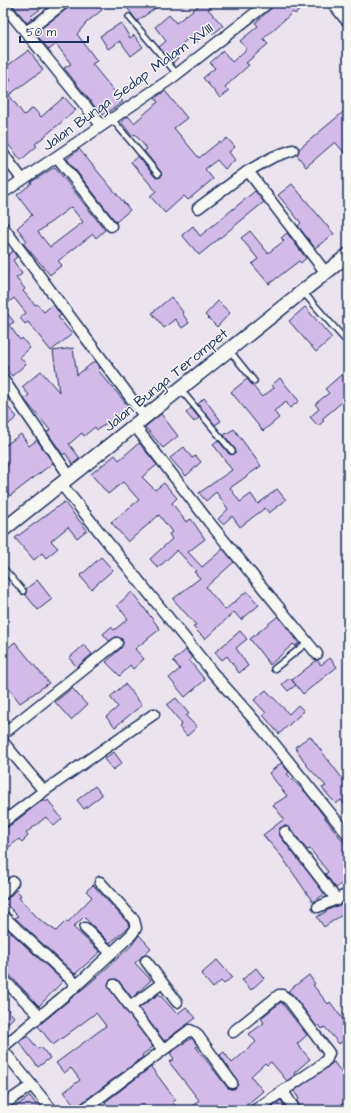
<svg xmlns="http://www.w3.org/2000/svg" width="351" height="1113" font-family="'Architects Daughter',sans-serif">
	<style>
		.building { fill: #d2bae9; stroke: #1b2f5e; fill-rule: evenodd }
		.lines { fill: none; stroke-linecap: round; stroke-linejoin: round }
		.service-casing { stroke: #1b2f5e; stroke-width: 8 }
		.minor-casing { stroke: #1b2f5e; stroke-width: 13 }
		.tertiary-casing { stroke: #1b2f5e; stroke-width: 16 }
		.trunk-casing { stroke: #1b2f5e; stroke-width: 20 }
		.service { stroke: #f6f6f2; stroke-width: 5 }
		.minor { stroke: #f6f6f2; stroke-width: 10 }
		.tertiary { stroke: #f6f6f2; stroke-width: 13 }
		.trunk { stroke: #f6f6f2; stroke-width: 17 }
		.labels { text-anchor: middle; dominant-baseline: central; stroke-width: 3; stroke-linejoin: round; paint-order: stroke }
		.street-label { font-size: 15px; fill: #1b2f5e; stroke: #f6f6f2 }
	</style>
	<rect width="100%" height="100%" fill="#ebe4ef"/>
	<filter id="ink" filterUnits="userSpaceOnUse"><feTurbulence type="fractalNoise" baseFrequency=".025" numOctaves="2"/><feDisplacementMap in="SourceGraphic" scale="8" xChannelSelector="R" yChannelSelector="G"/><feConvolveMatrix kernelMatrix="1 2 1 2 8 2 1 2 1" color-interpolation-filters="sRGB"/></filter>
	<g filter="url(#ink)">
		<!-- building -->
		<path class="building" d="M11 3H48L30 17 32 19 27 23Z
			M70 3H97L102 10 87 22 77 34 97 61 92 64 123 102 104 115 101 112 100 113 64 68 71 64 56 44 49 50 35 33 68 8Z
			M130 3H163L137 21 126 6Z
			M202 3H215L208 9 223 26 213 34 211 31 195 43 190 37 173 52 178 58 173 63 159 47 166 41 155 27 169 15 176 23Z
			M277 3H308L295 14 293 12 263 39 268 44 246 63 249 65 225 87 229 91 220 98 203 78 215 68 210 63 223 51 232 62 247 49 240 41 258 26 255 23Z
			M121 23 130 38 134 35 143 47 131 56 120 41 108 49 100 36Z
			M29 50 43 70 9 95 24 115 33 108 41 117 64 97 76 110 35 144 37 146 21 160 3 138V86L11 80 3 69Z
			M165 91 187 118 174 128 199 158 220 141 221 143 227 138 235 147 229 152 235 160 225 169 217 160 205 169 213 179 188 200 184 196 165 213 150 196 156 191 131 162 138 156 156 178 161 177V172L144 151 147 149 135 134 132 136 121 122 128 116 134 123 158 102 155 98Z
			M348 108V157L335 142 306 167 297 155 299 149Z
			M79 149 130 210 116 222 67 159Z
			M55 167 105 230 96 238 93 234 58 261 62 265 50 275 23 243 27 241 17 228 32 215 17 195 32 183 31 182ZM71 207 83 222 50 247 38 232Z
			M292 184 334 234 315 248 298 226 301 223 278 195Z
			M255 191 264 202 199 255 182 235 193 226 200 236Z
			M250 231 268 253 284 241 281 238 287 233 306 258 301 263 299 261 269 284 252 264 258 259 241 238Z
			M13 251 17 257 13 260 22 274 16 278 25 289 23 291 35 305 37 304 44 312 53 304 61 315 58 317 72 334 51 351 28 322 25 324 20 318 26 313 14 298 3 307V259Z
			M171 297 183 312 182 313 189 323 182 328 175 319 164 328 152 313Z
			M218 301 230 313 217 327 205 315Z
			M305 307 332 338 316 352 289 321Z
			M3 308 14 322 9 325 20 340 22 338 30 348 20 357 26 364 12 376 6 369 8 368 3 361Z
			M73 348 77 375 95 361 100 368 98 370 129 407 110 424 108 422 97 430 95 427 84 436 82 433 69 444 80 458 73 464 65 453 63 455 47 432 50 430 24 399 29 395 22 387 41 371 59 392 53 351Z
			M342 374 348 381V397L322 419 324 421 318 426 310 417 319 409 315 404 329 393 325 389Z
			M280 378 299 401 290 408 286 402 274 411 279 418 263 431 231 392 247 379 262 397 274 388 272 385Z
			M204 398 221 421 215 425 198 404Z
			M3 404 7 409 9 408 17 417 3 429Z
			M191 408 199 418 194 422 186 413Z
			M161 414 178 436 163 448 145 427Z
			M234 429 261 466 230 488 240 502 251 494 258 504 277 489 286 500 269 513 265 508 240 527 232 516 223 524 218 519 228 509 216 492 206 501 199 493 232 470 213 444 218 440 229 454H234L235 449 224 435Z
			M21 434 29 446 37 440 53 463 10 496 3 488V469L8 465 3 457V447Z
			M139 443 157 465 142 477 155 490 164 483 177 498 172 503 186 522 191 519 205 539 188 552 202 567 223 549 234 562 206 587 225 610 247 591 259 605 241 620 234 612 205 639 193 627 196 625 173 599 200 578 194 572 196 571 177 550 158 568 150 559 172 539 169 534 172 532 159 515 128 542 111 522 139 500 123 482 108 494 91 474 115 455 119 460Z
			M184 447 192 458 196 456 201 462 186 476 170 458Z
			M64 502 87 530 77 538 68 527 51 541 58 548 46 558 42 553 34 560 15 538Z
			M101 557 113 570 91 589 80 576Z
			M37 580 52 599 38 610 25 594 26 589Z
			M132 592 160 629 135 649 144 659 133 669 130 665 120 676 106 662 121 648 123 642 122 639 116 637 109 641 103 634 111 627 114 630 128 619 117 605Z
			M278 616 299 643 295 646 293 644 270 665 250 639Z
			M240 631 247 639 236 648 248 666 239 673 227 656 222 660 215 652Z
			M15 642 49 683 20 703 3 681V652Z
			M84 645 92 654 77 667 69 658Z
			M186 650 192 658 189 660 205 680 185 697 169 678 180 669 173 661Z
			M330 658 337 667 303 694 292 680 317 660 321 665Z
			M290 678 296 685 288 691 282 684Z
			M125 684 142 705 115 727 106 717 118 707 110 697Z
			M72 688 87 705 71 720 55 702Z
			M266 690 289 714 298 705 304 711 279 734 263 715 266 713 254 700Z
			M176 698 189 714 186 716 197 727 187 736 179 727 182 724 167 705Z
			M310 736 348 786V809L341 800 336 804 322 788 326 786 308 767 295 747Z
			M114 752 122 763 113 770 104 759Z
			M281 763 289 772 287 774 307 794 348 848V879L336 888 325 874 328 872 310 849 307 850 290 828 284 826 279 829 280 836 325 894 313 902 282 857 263 835 284 819 273 805 287 796 269 773Z
			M95 786 102 795 84 809 77 800Z
			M44 799 46 802 48 800 62 819 54 826 46 817 26 833 28 836 22 842 19 839 3 852V831Z
			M93 885 128 923 129 927 110 943 84 917 73 927 100 952 75 974 15 918 18 916 4 902 16 890 21 895 19 898 39 919 56 931 66 921 68 922 92 897 86 891Z
			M348 901V911L324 927 317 917 330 909Z
			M3 925 63 981 39 1006 3 968Z
			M139 935 151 948 135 963 151 980 132 998 117 979 110 980 108 985 153 1047 142 1055 143 1057 79 1105 77 1108 64 1092 80 1080 71 1068 64 1073 56 1063 106 1026 96 1013 53 1045 38 1026 97 977 132 945Z
			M217 960 232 977 224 984 221 981 213 988 201 974Z
			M256 968 264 978 251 990 242 980Z
			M309 975 315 984 313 985 328 1004 330 1002 348 1026V1037L339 1044 325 1027 322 1029 319 1025 317 1027 294 996 288 991Z
			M159 994 177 1014 186 1007 196 1018 164 1041 139 1008Z
			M281 1002 307 1035 297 1044 310 1059 294 1073 295 1075 287 1081 271 1062 267 1065 265 1063 251 1076 263 1091 241 1110H188L199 1100 169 1062 174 1059 170 1053 192 1038 198 1046 196 1047 227 1087 230 1089 235 1088 238 1085 237 1080 220 1055 224 1052 232 1063 256 1042 249 1034 264 1023 261 1018Z
			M3 1003 14 1017 3 1028Z
			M27 1035 38 1049 41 1047 50 1058 38 1067 19 1042Z
			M334 1062 348 1082V1100L333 1110H302L297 1101 299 1099 294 1091Z
			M151 1067 176 1100 172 1102 180 1110H111L105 1102Z
			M30 1096 38 1107 34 1110H11Z
			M281 1100 286 1110H267Z"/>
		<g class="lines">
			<defs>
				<path id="service" d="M129 17 177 74
					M111 118 158 174
					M303 292 348 343
					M230 351 254 381
					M181 390 232 451
					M3 568 23 591
					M274 669 308 642"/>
				<path id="minor" d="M3 4 101 125
					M26 32 64 3
					M3 154 22 179
					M57 157 111 226
					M248 171 273 157 293 150
					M3 193 172 78 268 3
					M198 208 248 171 326 273
					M3 227 145 417
					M3 379 70 477
					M134 425 209 522 317 654
					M61 484 212 672 264 731 348 835
					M3 734 117 643
					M3 742 44 791
					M3 822 44 791 154 714
					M285 832 337 900
					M3 894 13 882
					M318 907 348 894
					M3 916 77 985
					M85 928 111 953
					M146 961 177 1002
					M3 979 40 1016
					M114 985 163 1050
					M130 1007 162 983
					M233 1032 279 995H282L289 1000 329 1053 327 1059 321 1065 255 1110
					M3 1047 77 985 132 934 136 928 134 920 100 882
					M3 1050 52 1110
					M283 1091 295 1110
					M3 1105 32 1085
					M83 1110 190 1030 196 1033 232 1083"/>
				<path id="tertiary" d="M3 530 348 255"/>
				<path id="trunk" d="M337 3 348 17"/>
			</defs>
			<!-- service casing -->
			<use href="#service" class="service-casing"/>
			<!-- minor casing -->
			<use href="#minor" class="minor-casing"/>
			<!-- tertiary casing -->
			<use href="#tertiary" class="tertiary-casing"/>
			<!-- trunk casing -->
			<use href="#trunk" class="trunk-casing"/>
			<!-- service -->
			<use href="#service" class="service"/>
			<!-- minor -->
			<use href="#minor" class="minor"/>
			<!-- tertiary -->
			<use href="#tertiary" class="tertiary"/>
			<!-- trunk -->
			<use href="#trunk" class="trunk"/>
		</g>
	</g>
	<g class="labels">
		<!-- street labels -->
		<g class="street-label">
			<text transform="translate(128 87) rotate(-36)">Jalan Bunga Sedap Malam XVIII</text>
			<text transform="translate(166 380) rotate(-39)">Jalan Bunga Terompet</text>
		</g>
	</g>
	<!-- margin -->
	<rect width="351" height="1113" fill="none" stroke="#f6f6f2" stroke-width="16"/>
	<rect x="8" y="8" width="335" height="1097" fill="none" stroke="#1b2f5e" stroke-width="1.5" filter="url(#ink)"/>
	<!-- scale -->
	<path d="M20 36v6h68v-6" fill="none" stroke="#1b2f5e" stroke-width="2"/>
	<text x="26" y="36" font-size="12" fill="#1b2f5e" stroke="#f6f6f2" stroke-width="3" paint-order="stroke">50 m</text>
</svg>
